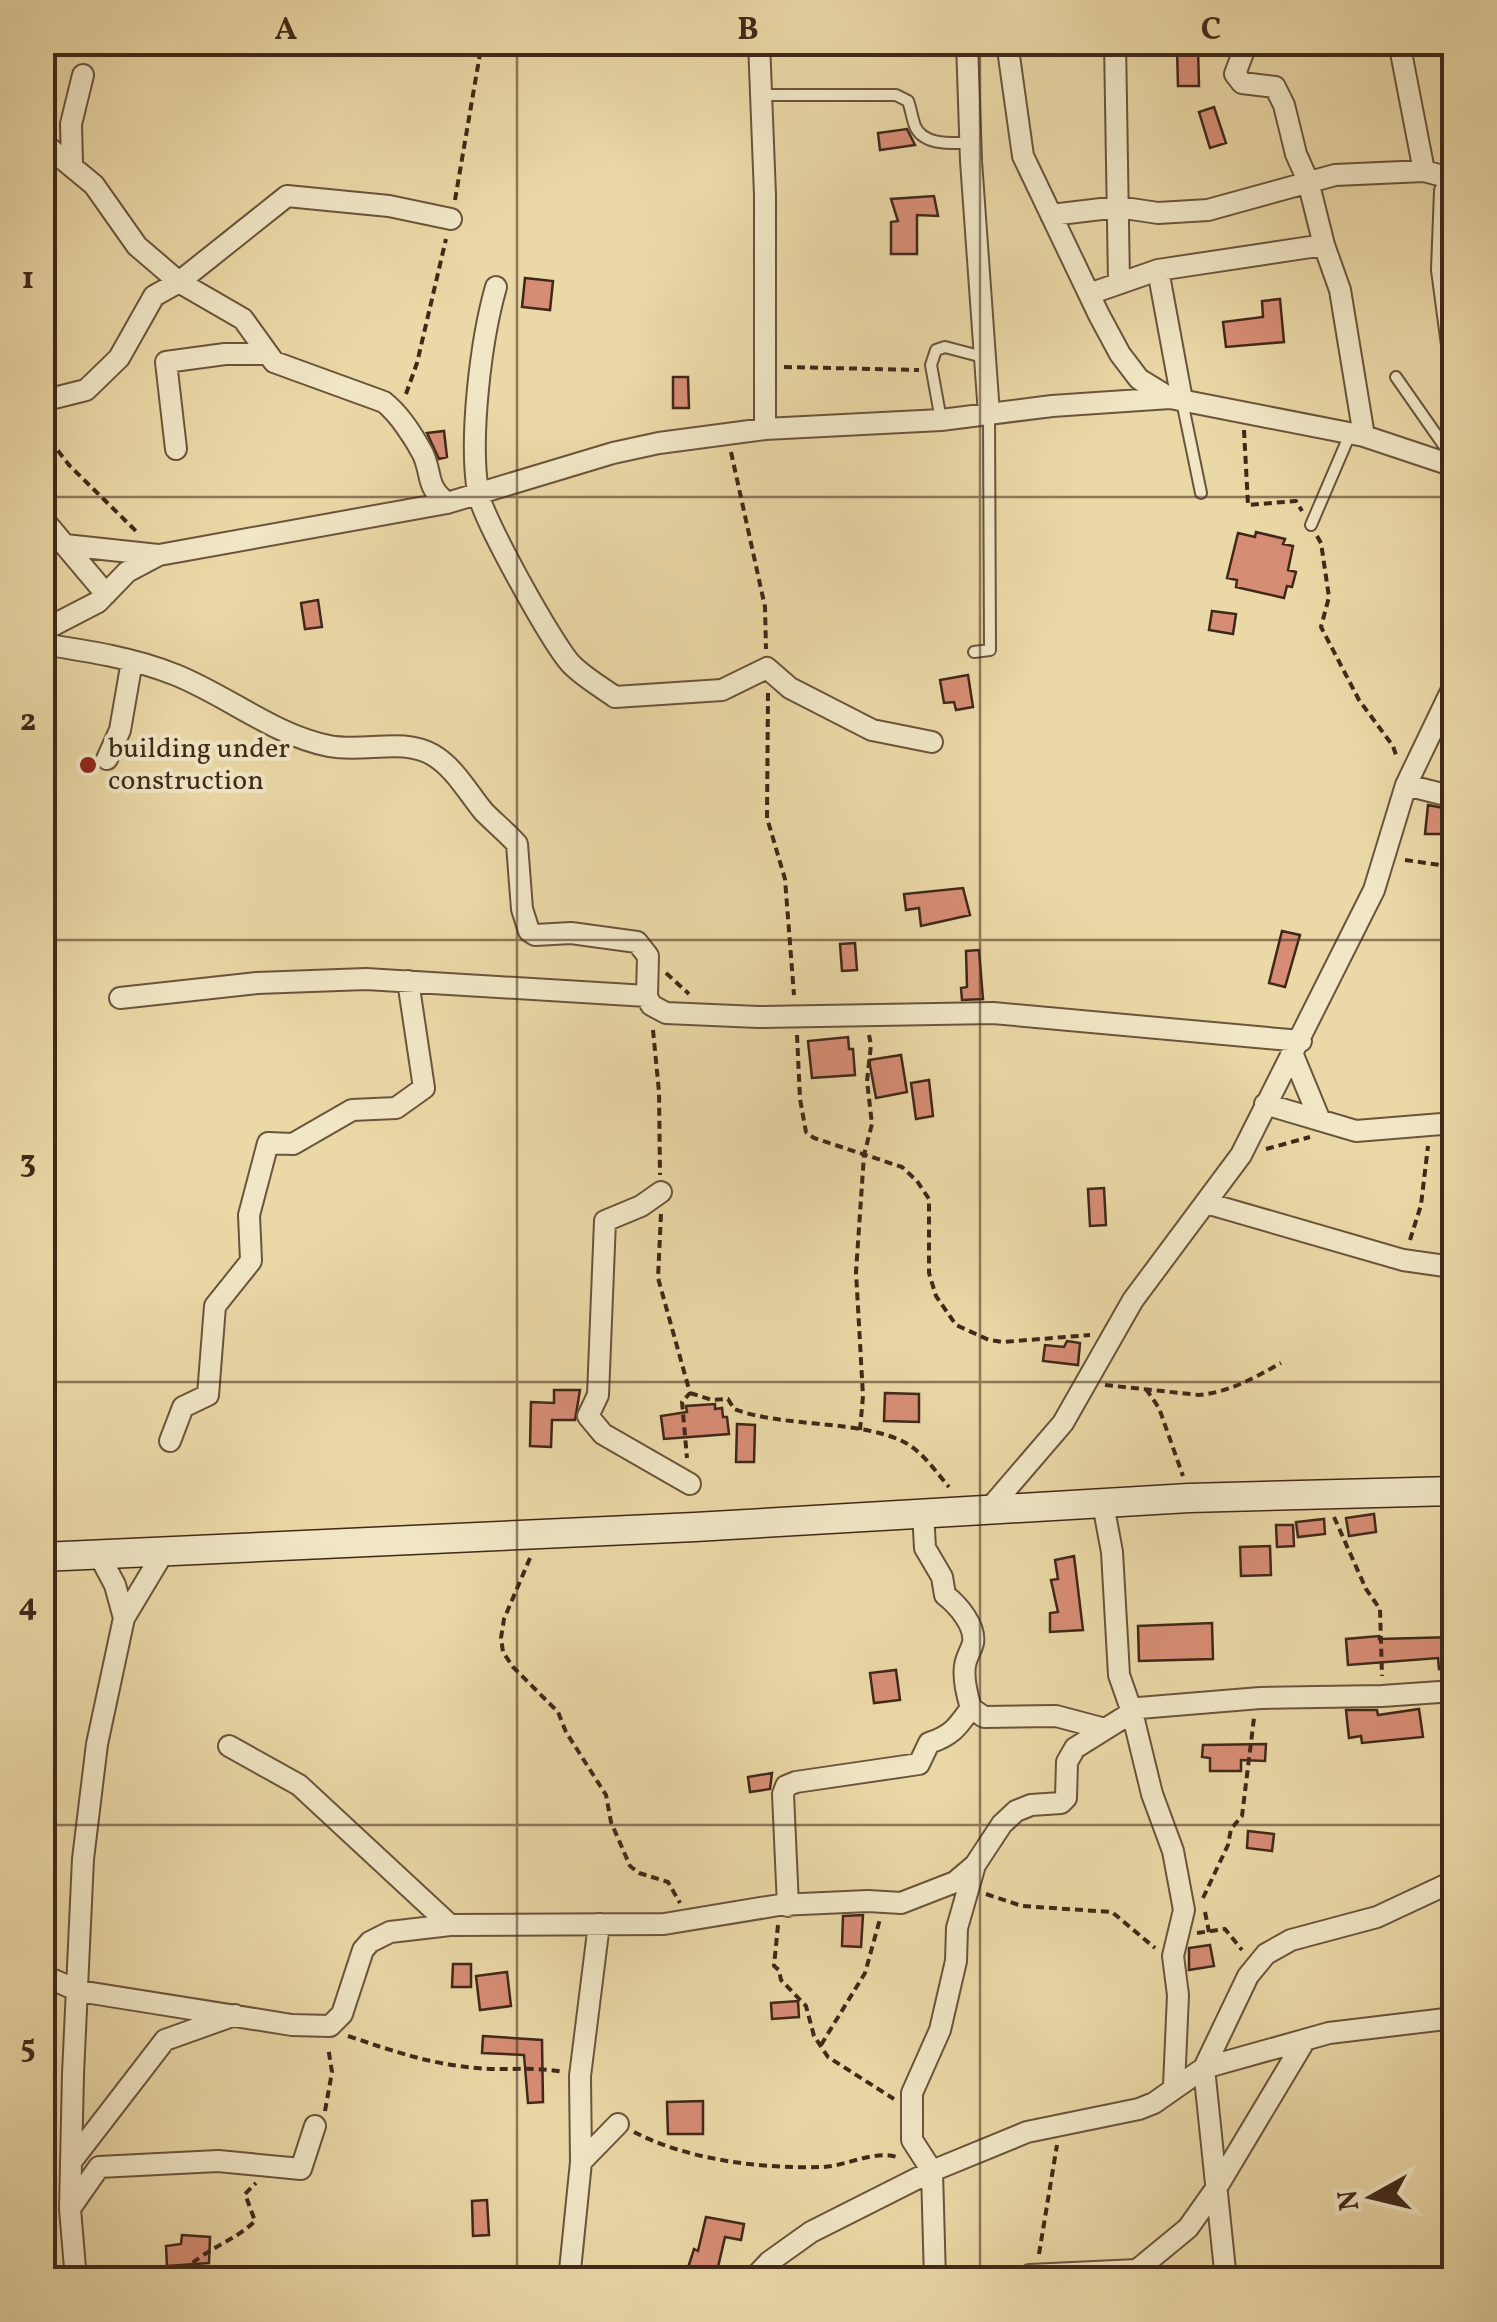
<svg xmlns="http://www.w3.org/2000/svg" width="1497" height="2322" font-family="Vollkorn,serif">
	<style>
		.building { fill: #d78d75; stroke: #402819; stroke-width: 2.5 }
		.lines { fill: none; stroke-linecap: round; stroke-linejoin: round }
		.service-casing { stroke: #6a543c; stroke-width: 14 }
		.minor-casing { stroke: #6a543c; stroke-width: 24 }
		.secondary-casing { stroke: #402819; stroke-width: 31 }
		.path { stroke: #402819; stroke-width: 4; stroke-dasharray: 8 5; stroke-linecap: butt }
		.service { stroke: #f1e6c5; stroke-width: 10 }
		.minor { stroke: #f1e6c5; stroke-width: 20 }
		.secondary { stroke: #f1e6c5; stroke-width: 28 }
		.grid { fill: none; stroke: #402819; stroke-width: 2.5; stroke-opacity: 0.55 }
		.poi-dot { fill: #8f2418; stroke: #f1e6c5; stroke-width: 4 }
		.labels { text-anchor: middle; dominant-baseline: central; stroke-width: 8; stroke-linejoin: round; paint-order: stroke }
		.poi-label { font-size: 28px; fill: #402819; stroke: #f1e6c5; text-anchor: start }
		.neatline { fill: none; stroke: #402819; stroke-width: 4 }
		.grid-label { font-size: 32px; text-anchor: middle; font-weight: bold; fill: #402819 }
	</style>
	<rect width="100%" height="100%" fill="#ead8a6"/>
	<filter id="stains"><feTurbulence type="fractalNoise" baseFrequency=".002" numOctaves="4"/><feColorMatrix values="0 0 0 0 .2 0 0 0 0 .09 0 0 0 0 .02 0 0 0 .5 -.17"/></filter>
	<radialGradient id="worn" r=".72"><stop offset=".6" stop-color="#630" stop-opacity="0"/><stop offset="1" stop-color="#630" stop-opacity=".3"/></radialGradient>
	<!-- building -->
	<path class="building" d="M1198 48 1199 86H1178L1177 49Z
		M1214 107 1226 143 1210 148 1199 112Z
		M907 129 915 145 880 150 878 133Z
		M934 196 938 216 917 215V254H891V222L898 221 891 199Z
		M525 278 553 281 550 310 522 307Z
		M1280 299 1284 342 1226 347 1223 322 1263 317 1262 301Z
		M673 377H688L689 408H673Z
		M444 431 447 457 439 459 427 433Z
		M1256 532 1285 539 1283 544 1293 546 1288 570 1296 572 1292 587 1287 586 1284 598 1236 587 1237 580 1227 578 1238 533 1255 537Z
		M318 600 322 627 305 629 301 603Z
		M1212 611 1236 614 1233 634 1209 630Z
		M968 675 973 707 956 710 954 702 944 703 940 680Z
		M1428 805 1454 810V834H1425Z
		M963 888 970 915 921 926 919 908 906 910 904 894Z
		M1282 931 1300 935 1285 987 1269 983Z
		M855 943 857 970 842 971 840 944Z
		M979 950 983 999 962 1000 961 988 967 987 966 951Z
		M848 1037 849 1049H853L855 1075 812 1078 808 1041Z
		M901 1055 907 1092 876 1098 869 1060Z
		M929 1080 933 1116 916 1119 911 1083Z
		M1104 1188 1106 1225 1090 1226 1088 1189Z
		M1067 1341 1080 1343 1078 1365 1043 1361 1045 1345 1064 1347Z
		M554 1390H580L575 1420H552L551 1447 530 1446 531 1402 554 1403Z
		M885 1393 919 1394V1422L884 1421Z
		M715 1404V1409L722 1408 723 1417H727L729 1434 664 1439 661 1416 687 1412 686 1406Z
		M737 1424 755 1425 754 1462H736Z
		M1374 1514 1376 1532 1349 1536 1346 1518Z
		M1324 1519 1325 1534 1298 1537 1296 1522Z
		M1276 1525H1293L1294 1546 1277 1547Z
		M1270 1546 1271 1575 1241 1576 1240 1547Z
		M1074 1556 1083 1630 1050 1632V1613L1058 1612 1051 1580 1058 1579 1055 1560Z
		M1212 1623 1213 1659 1139 1661 1138 1626Z
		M1379 1636V1639L1454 1637V1667L1439 1669 1438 1658 1348 1665 1346 1639Z
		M896 1670 900 1700 874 1703 870 1673Z
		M1419 1709 1423 1737 1362 1743 1361 1736 1349 1738 1346 1710H1377L1378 1715Z
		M1266 1744 1265 1761 1241 1760V1771H1210V1758L1202 1757 1203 1745Z
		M772 1773 770 1789 750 1792 748 1777Z
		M1248 1831 1274 1834 1272 1851 1247 1848Z
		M863 1915 861 1947 842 1946 843 1916Z
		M1210 1945 1214 1966 1189 1970V1948Z
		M453 1964H471V1987H452Z
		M507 1972 511 2006 480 2010 476 1976Z
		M798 2001 799 2017 772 2019 771 2003Z
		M483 2036 542 2040 543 2102 528 2103 524 2055 482 2053Z
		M703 2101V2134H668L667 2102Z
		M487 2200 489 2235 473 2236 472 2201Z
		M706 2217 744 2224 741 2240 725 2237 715 2280H684L694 2249 698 2251Z
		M182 2235 210 2237 209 2263 167 2266 166 2246 181 2244Z"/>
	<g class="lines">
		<defs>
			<path id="service" d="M762 95H896L908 101C911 109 912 118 915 126 923 146 953 143 970 143
				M1396 377 1454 460
				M1182 401 1201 493
				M941 420 931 365 936 350 945 347 983 357
				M1311 525 1350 434
				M974 652 990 650 989 415"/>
			<path id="minor" d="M759 42 765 195V429
				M967 42 971 161 989 414
				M1007 42 1023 156 1099 315 1120 354 1139 379 1170 398 1364 436 1454 466
				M1115 42 1119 283
				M1247 42 1235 74 1242 83 1275 87 1284 105 1296 154 1308 181 1324 245 1340 290 1364 436
				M1399 42 1424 171
				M42 142 94 185 137 246 179 282 243 319 274 362 384 402C399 414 414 437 423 454 433 477 425 485 447 503
				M72 164 71 124 83 75
				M1454 182 1445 191 1442 270 1454 360
				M1051 215 1118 207 1158 213 1208 210 1335 175 1424 171 1454 179
				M1158 270 1182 400
				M496 287C481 339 469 438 478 492 481 516 554 647 572 665 584 677 601 687 615 697L722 690 767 668 790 688 872 730 932 742
				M1089 294 1158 270 1324 245
				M42 401 86 390 119 358 154 296 179 282 287 196 389 206 451 219
				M176 449 166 362 225 354H266
				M42 518 106 594
				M65 545 158 555
				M42 631 98 602 127 572 159 555 447 503 613 453 659 443 765 429 941 420 1052 406 1170 398
				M42 644C88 651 134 658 176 675 228 696 274 735 329 746 365 753 402 737 433 755 455 768 468 793 484 812 495 823 507 833 517 844L522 909 529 931 535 935 571 933 637 942 648 956 647 996 651 1005 666 1013 758 1017 993 1013 1301 1041
				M107 759 120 730 132 661
				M1406 785 1454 797
				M120 998 257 983 366 979 647 996
				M1293 1055 1319 1118
				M1265 1104 1356 1131 1454 1123
				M661 1192 641 1206 605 1221 598 1395 588 1416 603 1434 690 1484
				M1206 1203 1403 1260 1445 1266 1454 1262
				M170 1441 183 1407 208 1395 215 1306 251 1261 249 1215 268 1143 293 1144 352 1110 396 1108 424 1088 408 981
				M1103 1504 1112 1552 1119 1675 1132 1712 1152 1794 1173 1851 1184 1910 1173 1956 1178 1995 1174 2086
				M990 1508 1063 1423 1133 1300 1241 1155 1374 890 1406 785 1454 685
				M923 1512 925 1548 942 1577 945 1595C958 1605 976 1626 973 1643 971 1651 966 1657 965 1666 963 1679 967 1695 971 1708L984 1717 1056 1716 1105 1729
				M98 1553 115 1585 124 1618
				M229 1746 299 1785 450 1925
				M788 1906 783 1794 786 1786 796 1782 919 1764 929 1743C953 1735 958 1726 971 1708
				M42 1975 79 1991 292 2025 330 2026 342 2014 363 1950 370 1942 390 1932 450 1925 664 1924 779 1905 868 1901 901 1903 955 1882 975 1865 1002 1824 1016 1811 1031 1805 1061 1803 1066 1798 1067 1762 1075 1748 1139 1708 1260 1698 1382 1696 1454 1691
				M71 2162 165 2040 235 2015
				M581 2162 580 2076 599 1924
				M71 2207 99 2167 218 2161 301 2169 315 2126
				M1030 2275 1137 2270 1188 2228 1217 2187 1305 2040
				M76 2280 70 2209 73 2074 83 1859 97 1744 124 1618 163 1553
				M569 2280 581 2162 618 2124
				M752 2280 769 2262 811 2232 932 2171 1027 2132 1139 2109 1154 2103 1204 2068 1248 1976 1266 1954 1291 1940 1377 1917 1454 1881
				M935 2280 932 2171 912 2140V2093L940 2030 956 1961 957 1928 975 1865
				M1226 2280 1204 2068 1329 2033 1454 2018"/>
			<path id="secondary" d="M42 1557 695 1527 1189 1498 1454 1491"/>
		</defs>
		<!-- service casing -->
		<use href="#service" class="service-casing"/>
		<!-- minor casing -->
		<use href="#minor" class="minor-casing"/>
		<!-- secondary casing -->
		<use href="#secondary" class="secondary-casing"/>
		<!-- path -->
		<path class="path" d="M455 200 482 42
			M784 367 919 370
			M406 394 417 363 446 239
			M42 430 69 465 138 533
			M1244 430 1248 505 1296 501 1302 511
			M731 452 765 607 766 649
			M1317 536 1321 543 1329 597 1321 627 1359 700 1393 746 1397 758
			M768 693 767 818 785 879 794 995
			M1405 860 1454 867
			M666 973 689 994
			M653 1030 659 1092 660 1175
			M797 1035 800 1099 806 1132 814 1138 902 1167 917 1181 929 1199V1273L936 1296 956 1325 989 1340 1003 1342 1090 1335
			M1266 1149 1310 1137
			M661 1214 658 1278 690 1393 682 1402 687 1458
			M1410 1240 1421 1205 1428 1146
			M1105 1385 1199 1395C1230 1392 1254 1378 1281 1363
			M1146 1389 1159 1408 1183 1476
			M690 1393 712 1400 728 1399 734 1409C784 1428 858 1419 904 1442 922 1451 936 1472 949 1487
			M860 1430 863 1396 856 1272 864 1155 872 1124 867 1081 871 1045 869 1035
			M1334 1517 1366 1589 1380 1609 1382 1676
			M530 1558 504 1619 501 1638 503 1652 513 1667 558 1712 566 1732 606 1795 611 1822 630 1866 639 1873 668 1882 680 1903
			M986 1894 1022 1906 1112 1912 1155 1948
			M1203 1898 1228 1845 1231 1829 1242 1816 1254 1718
			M1205 1912 1209 1932
			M778 1925 774 1966 779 1970 781 1980 806 2006 814 2036 828 2057 894 2099
			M1197 1933 1225 1929 1242 1950
			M348 2036C393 2051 429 2064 477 2068 505 2071 534 2066 563 2072
			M821 2045 865 1973 880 1919
			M325 2111 332 2072 328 2047
			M634 2132C688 2160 762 2169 822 2167 847 2166 873 2150 897 2157
			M1039 2254 1057 2145
			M188 2268 198 2280
			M158 2280C177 2274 186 2267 202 2256 221 2243 237 2238 255 2221L245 2194 256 2183"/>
		<!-- service -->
		<use href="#service" class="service"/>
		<!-- minor -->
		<use href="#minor" class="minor"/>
		<!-- secondary -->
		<use href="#secondary" class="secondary"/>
	</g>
	<!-- grid -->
	<path class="grid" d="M517 42V2280M980 42V2280M42 497H1454M42 940H1454M42 1382H1454M42 1825H1454"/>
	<!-- markers -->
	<circle class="poi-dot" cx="88" cy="765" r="10"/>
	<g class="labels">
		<!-- poi labels -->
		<g class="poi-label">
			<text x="108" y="749">building under<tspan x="108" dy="32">construction</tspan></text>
		</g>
	</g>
	<!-- margin -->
	<rect width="1497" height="2322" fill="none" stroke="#ead8a6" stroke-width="110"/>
	<!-- north arrow -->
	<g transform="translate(1372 2197) rotate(262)" stroke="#f1e6c5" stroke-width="8" paint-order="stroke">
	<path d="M0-8L18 38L0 25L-18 38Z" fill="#402819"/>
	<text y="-15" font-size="28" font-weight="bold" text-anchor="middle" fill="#402819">N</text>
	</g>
	<rect x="55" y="55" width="1387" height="2212" class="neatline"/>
	<g class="grid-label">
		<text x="286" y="39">A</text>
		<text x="748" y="39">B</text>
		<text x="1211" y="39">C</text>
		<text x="28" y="288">1</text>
		<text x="28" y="730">2</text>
		<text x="28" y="1172">3</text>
		<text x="28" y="1615">4</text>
		<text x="28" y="2057">5</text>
	</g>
	<rect width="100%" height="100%" filter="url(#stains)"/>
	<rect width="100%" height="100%" fill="url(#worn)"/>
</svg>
